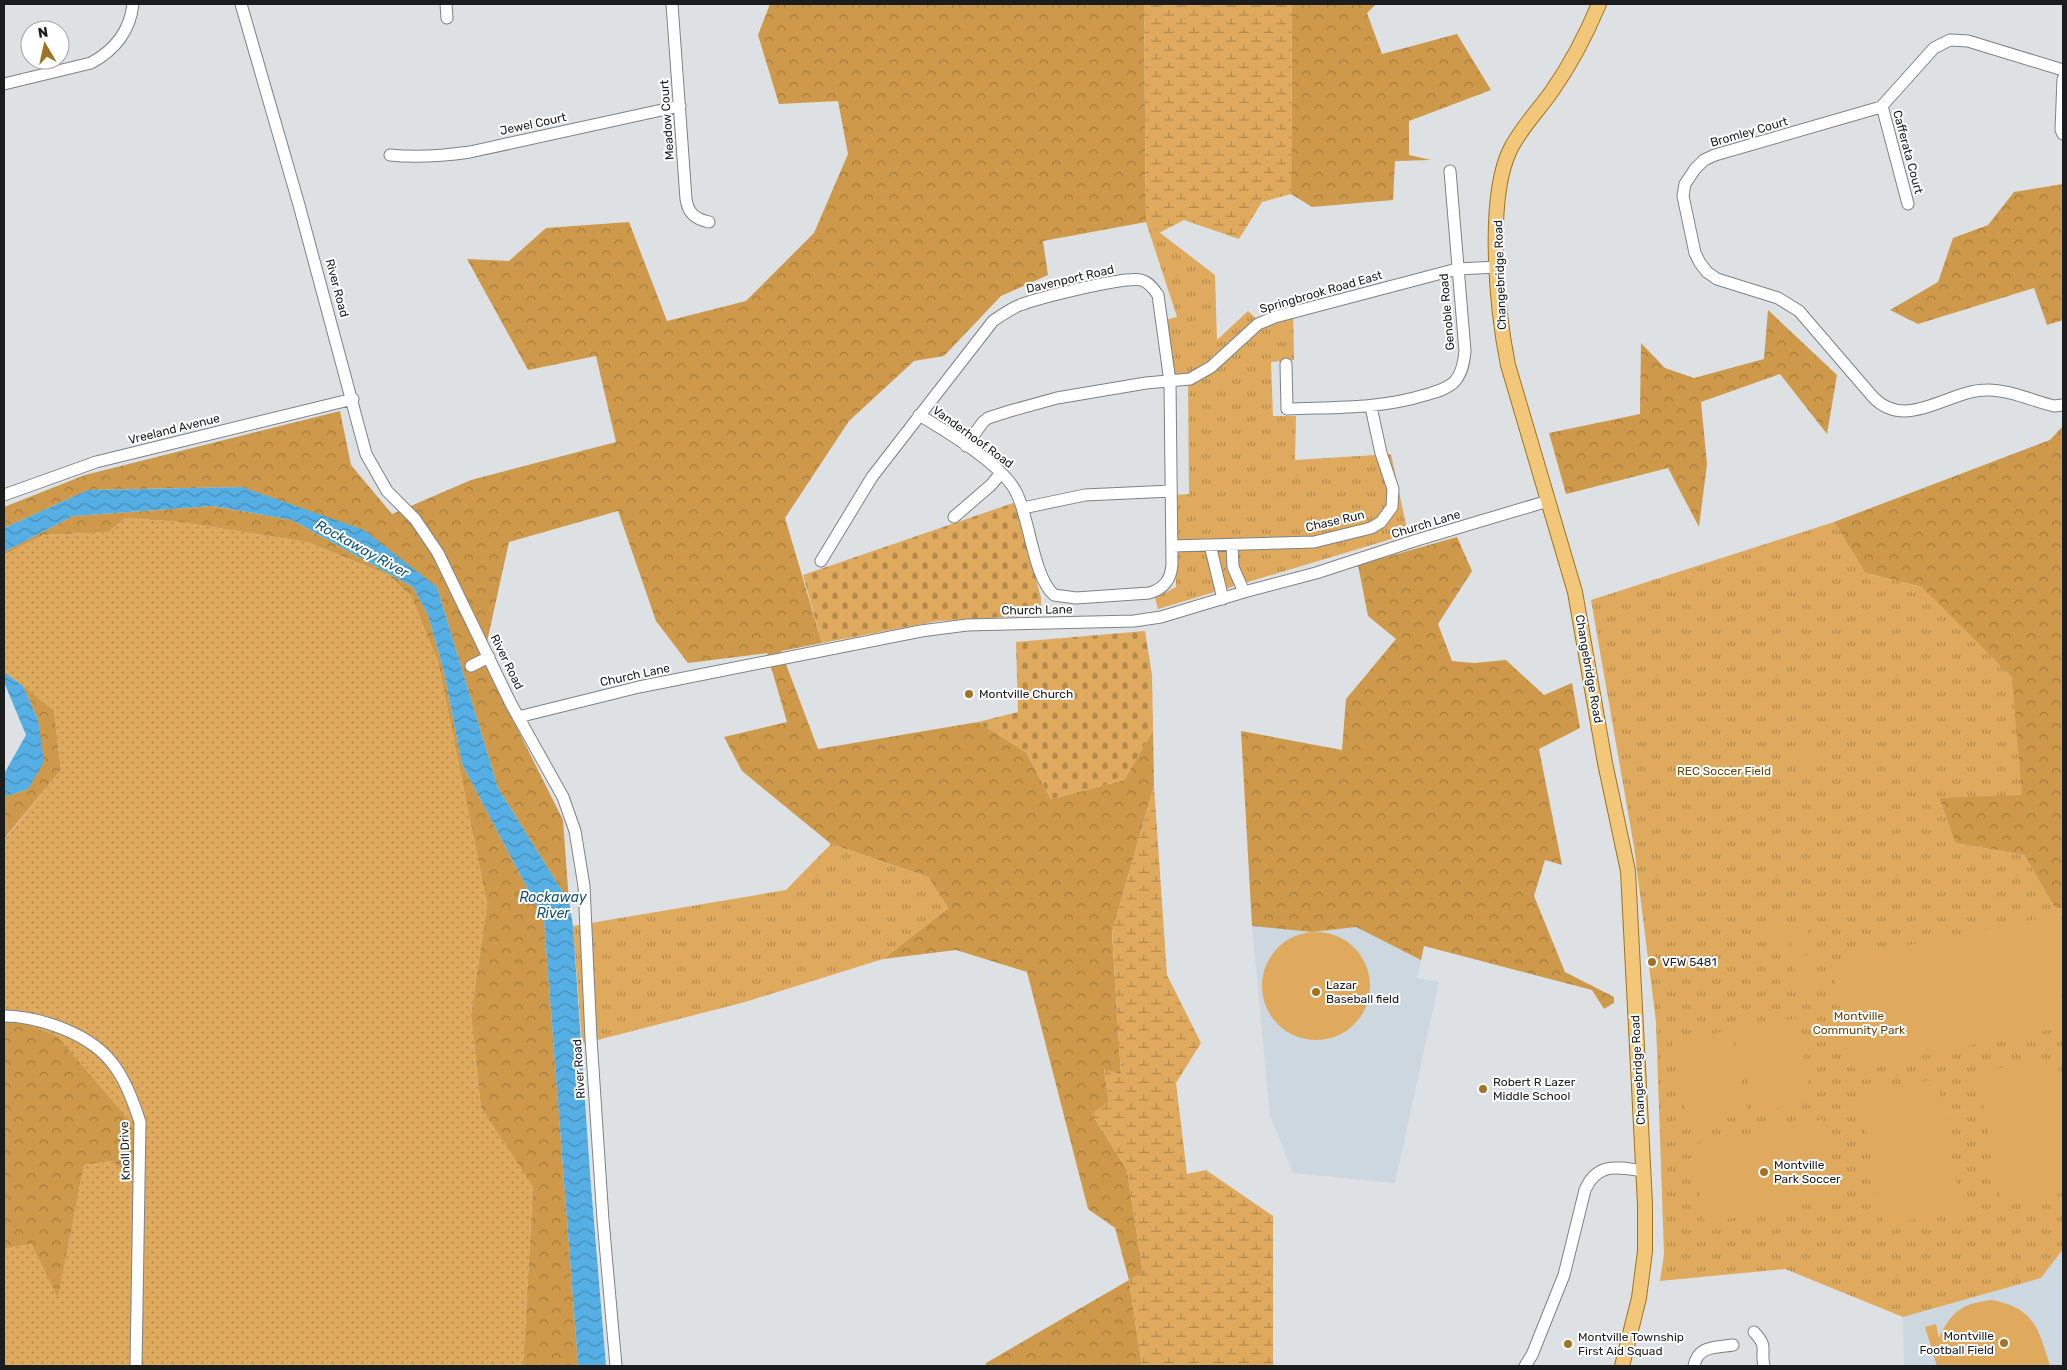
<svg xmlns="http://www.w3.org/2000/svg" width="2067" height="1370" font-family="Rubik,sans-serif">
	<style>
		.built { fill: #ccd7df }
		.grass { fill: url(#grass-dots) }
		.forest { fill: url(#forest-crowns) }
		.wetland { fill: url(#wetland-marsh) }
		.cemetery { fill: url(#cemetery-stones) }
		.park { fill: url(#park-tufts) }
		.garden { fill: #dfaa5d }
		.water { fill: url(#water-waves) }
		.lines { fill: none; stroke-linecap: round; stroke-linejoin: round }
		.minor-casing { stroke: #7f8285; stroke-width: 13 }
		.major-casing { stroke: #a1731f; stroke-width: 16 }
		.minor { stroke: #fff; stroke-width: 11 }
		.major { stroke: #f2c779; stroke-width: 14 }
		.poi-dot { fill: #a27326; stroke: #fff; stroke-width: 2 }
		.labels { text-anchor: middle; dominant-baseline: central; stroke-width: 4; stroke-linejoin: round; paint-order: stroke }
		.street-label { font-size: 12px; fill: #1b1c1d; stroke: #fff }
		.poi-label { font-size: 12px; fill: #1b1c1d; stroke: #fff; text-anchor: start }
		.park-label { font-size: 12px; fill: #6a4707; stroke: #fff }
		.water-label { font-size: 14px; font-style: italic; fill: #105578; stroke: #fff }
	</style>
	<defs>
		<pattern id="grass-dots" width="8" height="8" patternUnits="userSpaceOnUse" patternTransform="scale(1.25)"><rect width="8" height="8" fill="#dfaa5d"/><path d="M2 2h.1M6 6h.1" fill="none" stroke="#b48a4c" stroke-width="1.8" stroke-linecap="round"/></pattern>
		<pattern id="forest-crowns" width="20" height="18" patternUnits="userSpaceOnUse" patternTransform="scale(1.25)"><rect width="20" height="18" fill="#ce994a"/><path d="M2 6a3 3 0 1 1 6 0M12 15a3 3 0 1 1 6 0" fill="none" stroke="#a67c3d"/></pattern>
		<pattern id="wetland-marsh" width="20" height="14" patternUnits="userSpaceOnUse" patternTransform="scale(1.25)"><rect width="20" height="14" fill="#dfaa5d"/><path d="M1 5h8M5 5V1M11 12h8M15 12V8" fill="none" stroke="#b48a4c"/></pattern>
		<pattern id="cemetery-stones" width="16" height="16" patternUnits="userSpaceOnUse" patternTransform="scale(1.25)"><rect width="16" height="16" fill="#dfaa5d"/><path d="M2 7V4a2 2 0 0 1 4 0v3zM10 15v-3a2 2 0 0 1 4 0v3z" fill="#b48a4c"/></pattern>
		<pattern id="park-tufts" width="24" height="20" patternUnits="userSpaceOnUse" patternTransform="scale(1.25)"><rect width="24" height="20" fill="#dfaa5d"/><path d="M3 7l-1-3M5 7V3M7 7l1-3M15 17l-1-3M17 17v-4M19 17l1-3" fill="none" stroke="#b48a4c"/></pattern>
		<pattern id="water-waves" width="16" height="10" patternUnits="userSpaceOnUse" patternTransform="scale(1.25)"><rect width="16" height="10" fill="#56afe4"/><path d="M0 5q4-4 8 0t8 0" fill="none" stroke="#468eb8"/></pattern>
	</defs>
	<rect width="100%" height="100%" fill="#dde1e4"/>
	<!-- built -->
	<path class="built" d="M1252 926 1312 932 1356 927 1421 960 1417 978 1439 982 1395 1183 1293 1173 1270 1116Z
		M2063 1247V1366H1904L1903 1317 2041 1278Z"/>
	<!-- grass -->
	<path class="grass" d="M125 518 180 522 307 542 388 575 411 596 438 662 487 904 471 1015 481 1108 533 1185 523 1366H4V1249L31 1244 58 1297 84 1165 112 1161 135 1182 4 1019V840L61 770 54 710 4 672V555L44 535 109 532Z"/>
	<!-- forest -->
	<path class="forest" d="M770 4H1144L1146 222 1043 241 1048 275 1001 296 944 356 914 361 849 421 785 518 822 643 781 651 818 749 978 722 1026 752 1051 799 1124 780 1153 730 1154 786 1112 932 1121 1075 1104 1070 1109 1102 1092 1114 1127 1170 1143 1273 1129 1280 1142 1366H986V1363L1129 1280 1115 1228 1088 1209 1027 972 956 950 883 959 948 908 928 877 831 844 742 771 724 737 787 722 767 653 688 663 656 621 618 511 509 542 483 660 563 820 569 902 498 788 437 587 242 487 88 490 4 528V507L85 475 340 411 351 465 392 514 471 480 616 442 596 356 528 370 467 259 509 261 546 228 629 222 667 321 746 301 814 233 848 154 838 101 779 104 758 35Z
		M1292 4H1376L1367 13 1382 54 1457 34 1491 90 1409 121V155L1431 160 1395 161 1393 200 1312 207 1291 194Z
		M2063 184V320L2047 325 2034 288 1918 324 1890 310 1938 282 1953 238 1988 225 2014 192Z
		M1768 310 1837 375 1827 434 1780 374 1701 402 1707 464 1699 527 1668 468 1566 494 1549 433 1640 414 1641 343 1665 368 1694 378 1764 359Z
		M2063 426V909L2055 908 2024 855 1955 843 1939 798 1922 587 1865 573 1834 522 2050 440Z
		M213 506 292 520 413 587 428 615 444 672 462 764 544 920 578 1363 580 1366H523L533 1186 481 1108 471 1015 487 904 438 662 411 596 388 575 307 542 180 522 125 518 109 532 44 535 4 555V552L73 516Z
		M1457 537 1472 571 1438 624 1452 661 1474 663 1506 660 1544 695 1572 683 1580 728 1539 749 1562 865 1545 860 1534 896 1565 972 1614 997V1003L1604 1009 1592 990 1424 946 1421 960 1356 927 1312 932 1252 926 1241 731 1342 750 1346 699 1396 639 1368 616 1358 565Z
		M23 686 54 710 61 770 4 839V797L28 789 38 720Z
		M10 1018 57 1036 132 1124 135 1182 112 1161 84 1165 58 1298 31 1244 4 1249V1019Z"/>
	<!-- wetland -->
	<path class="wetland" d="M1144 4H1292L1291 194 1262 202 1239 239 1184 220 1159 233 1146 222Z
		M1154 786 1167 975 1201 1043 1176 1083 1187 1174 1206 1170 1273 1216V1366H1142L1129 1280 1143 1273 1127 1170 1092 1114 1109 1102 1104 1069 1121 1074 1112 932Z"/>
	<!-- cemetery -->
	<path class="cemetery" d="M1016 502 1041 598V615L938 621 822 643 803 575Z
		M1145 631 1152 675 1153 730 1124 780 1051 799 1026 752 978 722 1018 712 1016 642Z"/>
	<!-- park -->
	<path class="park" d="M1146 222 1215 275 1217 340 1248 311 1261 323 1293 310 1294 360 1271 362 1273 416H1296L1295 460 1391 454 1408 534 1158 609 1155 598 1176 587 1174 495 1189 494 1188 376 1169 378 1165 320 1177 317Z
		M1834 522 1865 573 1922 587 2012 677 2022 795 1939 798 1955 843 2024 855 2055 908 2063 909V1249L2041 1278 1903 1317 1785 1269 1660 1281 1664 1254 1656 1022 1634 847 1591 600Z
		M831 844 928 877 948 908 883 959 745 1002 582 1044 573 926 786 890Z"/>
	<!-- garden -->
	<path class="garden" d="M1811 743 1816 770 1801 773 1796 745Z
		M2061 914 2063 927V993L2060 997 2063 1027 1852 1069 1831 961Z
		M1807 920 1810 947 1792 949 1788 923Z
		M1786 923 1789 950 1771 953 1767 926Z
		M1262 986a54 54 0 1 1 108 0a54 54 0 1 1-108 0Z
		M1813 954 1818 988 1798 991 1792 957Z
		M1796 1018 1812 1101 1753 1113 1737 1029Z
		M1731 1030 1748 1114 1688 1126 1672 1042Z
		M2056 1058 2063 1099V1193L2001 1204 1977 1072Z
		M1938 1079 1962 1211 1883 1225 1859 1093Z
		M1823 1119 1837 1199 1705 1223 1690 1145Z
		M1991 1300C2035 1308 2038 1328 2050 1366H1937L1925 1327 1936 1324 1939 1338C1952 1311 1961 1304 1991 1300Z"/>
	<!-- water -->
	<path class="water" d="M242 487 364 530 437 587 498 788 569 902 573 926 590 1174 606 1366H580L578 1363 544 920 462 764 444 672 428 615 413 587 292 520 213 506 73 516 4 552V528L88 490Z
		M4 672 23 686 38 720 44 762 28 789 4 797V774L26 735 4 682Z"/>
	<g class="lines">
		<defs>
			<path id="minor" d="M241 4 299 205 366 454 387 491 415 519 438 553 511 704 563 797 575 831 584 886 591 1038 603 1220 616 1366
				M446 4 447 18
				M672 4 686 199C688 213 695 219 709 222
				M2063 70 1968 41 1950 40 1934 48 1881 107 1715 155 1704 160 1695 169 1685 184 1683 196 1695 253 1700 263 1707 272 1717 279 1778 298 1799 311 1873 397C1906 432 1949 390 1986 390 2007 389 2033 401 2054 406L2063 405
				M2063 79 2061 130 2063 134
				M4 84 91 63C115 50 130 31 133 4
				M1882 106 1908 204
				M390 155C418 158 442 156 470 152L680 106
				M1286 364 1287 409C1334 407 1380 409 1425 395 1435 392 1445 390 1453 383 1462 375 1464 362 1465 351L1450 171
				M966 446 983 422 988 418 1010 411 1057 398 1146 383 1190 379 1211 367 1258 324 1275 317 1457 269 1498 267
				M4 495 96 462 353 399
				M1023 508 1085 495 1171 491
				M954 517 991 485 1001 473
				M1210 545 1223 599
				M1232 545 1233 567 1244 592
				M1172 546 1314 542 1371 528 1381 522 1392 507 1393 489 1381 453 1371 407
				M821 561 872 477 993 321C1002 315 1010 309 1020 305 1039 298 1124 276 1141 280 1149 282 1154 289 1158 295L1170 382 1172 564C1171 580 1164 589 1149 593L1076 598 1054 595C1033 576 1030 521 1017 494 1005 466 946 431 919 415
				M471 666 489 657
				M518 717 639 687 921 631 967 625 1134 621 1161 617 1244 592 1316 573 1417 540 1548 501
				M4 1016C22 1016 39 1020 56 1026 109 1045 123 1071 140 1122L136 1366
				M1754 1332C1769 1348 1760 1348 1764 1366
				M1525 1366 1532 1355 1564 1275 1585 1190C1597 1162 1617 1167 1643 1171
				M1694 1366C1698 1345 1715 1348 1733 1345"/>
			<path id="major" d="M1599 4C1586 35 1571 64 1552 91 1538 111 1520 129 1510 150 1486 200 1497 311 1508 365L1575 592 1605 763 1628 871 1645 1204V1251L1639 1298 1622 1366"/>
		</defs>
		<!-- minor casing -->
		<use href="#minor" class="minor-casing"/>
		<!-- major casing -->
		<use href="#major" class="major-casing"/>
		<!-- minor -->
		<use href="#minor" class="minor"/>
		<!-- major -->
		<use href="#major" class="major"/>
	</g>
	<!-- markers -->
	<g class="poi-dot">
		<circle cx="969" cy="694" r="5"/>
		<circle cx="1652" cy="962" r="5"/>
		<circle cx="1316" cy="992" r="5"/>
		<circle cx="1483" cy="1089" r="5"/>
		<circle cx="1764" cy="1172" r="5"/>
		<circle cx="2004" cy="1343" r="5"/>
		<circle cx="1568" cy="1344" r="5"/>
	</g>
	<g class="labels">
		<!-- street labels -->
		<g class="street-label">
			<text transform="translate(667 120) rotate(-94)">Meadow Court</text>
			<text transform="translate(533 124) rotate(-12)">Jewel Court</text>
			<text transform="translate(1749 132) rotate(-16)">Bromley Court</text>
			<text transform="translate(1908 152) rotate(75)">Cafferata Court</text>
			<text transform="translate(1500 275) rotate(-92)">Changebridge Road</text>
			<text transform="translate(1070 279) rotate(-13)">Davenport Road</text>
			<text transform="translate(337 288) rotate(75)">River Road</text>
			<text transform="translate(1321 292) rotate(-16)">Springbrook Road East</text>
			<text transform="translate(1447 312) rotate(-95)">Genoble Road</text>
			<text transform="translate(174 429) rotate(-14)">Vreeland Avenue</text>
			<text transform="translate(973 437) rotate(36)">Vanderhoof Road</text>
			<text transform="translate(1335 521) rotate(-13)">Chase Run</text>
			<text transform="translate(1426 524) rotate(-17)">Church Lane</text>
			<text transform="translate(1037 610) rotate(-1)">Church Lane</text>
			<text transform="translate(507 662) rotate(64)">River Road</text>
			<text transform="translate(1589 669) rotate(80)">Changebridge Road</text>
			<text transform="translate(635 675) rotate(-12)">Church Lane</text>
			<text transform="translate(579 1069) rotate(-94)">River Road</text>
			<text transform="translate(1638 1070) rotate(-93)">Changebridge Road</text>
			<text transform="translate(125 1151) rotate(-92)">Knoll Drive</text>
		</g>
		<!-- poi labels -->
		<g class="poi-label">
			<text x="979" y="694">Montville Church</text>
			<text x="1662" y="962">VFW 5481</text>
			<text x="1326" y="985">Lazar<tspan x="1326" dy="14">Baseball field</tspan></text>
			<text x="1493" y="1082">Robert R Lazer<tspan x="1493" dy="14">Middle School</tspan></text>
			<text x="1774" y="1165">Montville<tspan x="1774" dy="14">Park Soccer</tspan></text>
			<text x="1994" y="1336" text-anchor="end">Montville<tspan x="1994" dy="14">Football Field</tspan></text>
			<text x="1578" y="1337">Montville Township<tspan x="1578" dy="14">First Aid Squad</tspan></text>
		</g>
		<!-- park labels -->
		<g class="park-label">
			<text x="1724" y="771">REC Soccer Field</text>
			<text x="1859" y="1016">Montville<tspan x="1859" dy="14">Community Park</tspan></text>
		</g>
		<!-- water labels -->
		<g class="water-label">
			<text transform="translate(362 549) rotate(29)">Rockaway River</text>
			<text x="553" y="897">Rockaway<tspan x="553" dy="16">River</tspan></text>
		</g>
	</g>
	<!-- border -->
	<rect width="2067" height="1370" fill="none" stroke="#1b1c1d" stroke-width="10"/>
	<!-- north arrow -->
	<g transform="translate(45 45) rotate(351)"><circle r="24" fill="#ffffff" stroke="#a4a4a5"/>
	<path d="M0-4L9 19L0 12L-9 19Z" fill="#a27326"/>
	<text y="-8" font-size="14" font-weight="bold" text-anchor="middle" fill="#1b1c1d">N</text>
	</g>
</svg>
